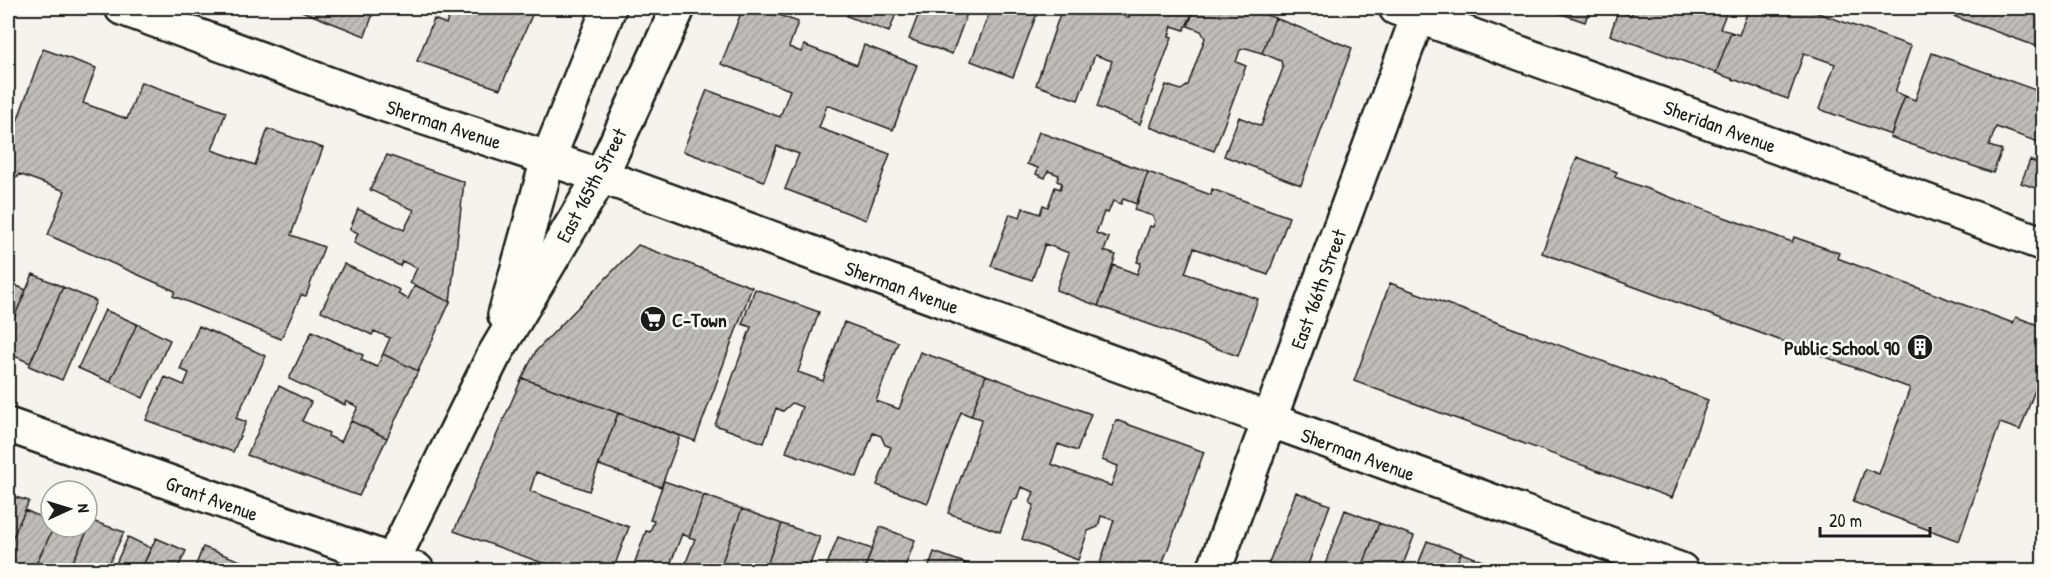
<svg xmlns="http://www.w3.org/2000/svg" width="2051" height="578" font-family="'Patrick Hand',sans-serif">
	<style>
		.building { fill: url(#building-hatch); stroke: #1c1c1c; stroke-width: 1.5 }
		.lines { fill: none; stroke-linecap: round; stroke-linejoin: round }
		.minor-casing { stroke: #1c1c1c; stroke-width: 38 }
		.tertiary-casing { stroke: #1c1c1c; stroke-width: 38 }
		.minor { stroke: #fdfcf7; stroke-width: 33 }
		.tertiary { stroke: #fdfcf7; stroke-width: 33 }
		.labels { text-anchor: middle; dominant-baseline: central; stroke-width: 5; stroke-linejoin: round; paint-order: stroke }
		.street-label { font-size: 20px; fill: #1c1c1c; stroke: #fdfcf7 }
		.poi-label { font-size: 20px; font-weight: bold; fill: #1c1c1c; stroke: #fdfcf7; text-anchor: start }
	</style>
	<defs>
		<pattern id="building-hatch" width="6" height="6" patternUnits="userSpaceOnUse" patternTransform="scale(1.5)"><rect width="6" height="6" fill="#bebdba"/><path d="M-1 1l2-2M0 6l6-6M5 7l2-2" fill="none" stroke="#a3a29f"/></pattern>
	</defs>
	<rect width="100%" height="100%" fill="#f4f3ee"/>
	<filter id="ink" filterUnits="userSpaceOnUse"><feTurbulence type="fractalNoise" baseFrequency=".0167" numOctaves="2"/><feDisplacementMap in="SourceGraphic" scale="12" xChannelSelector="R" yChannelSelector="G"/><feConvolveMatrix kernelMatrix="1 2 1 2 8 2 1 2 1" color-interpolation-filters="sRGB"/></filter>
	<g filter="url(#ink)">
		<!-- building -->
		<path class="building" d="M294 8H375L365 36Z
			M453 8H535L500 89 417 61 434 19 446 24Z
			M743 8H760L798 22 789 47 801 52 804 45 857 65 864 45 917 65 893 130 827 105 819 128 890 154 866 220 785 189 799 154 777 146 764 181 683 151 707 90 780 117 790 90 721 64Z
			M850 8H898L889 32 847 16Z
			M921 8H969L952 54 909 39Z
			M991 8H1039L1013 77 971 61Z
			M1062 8H1112L1111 11 1129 18 1133 8H1195L1184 30 1172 26 1169 36 1172 37 1140 124 1097 107 1112 61 1095 55 1078 100 1036 85Z
			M1195 8H1245L1275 18 1262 53 1246 48 1240 50 1236 62 1246 66 1214 151 1150 127 1166 85 1181 90 1188 85 1205 38 1201 31 1188 26Z
			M1545 8H1590L1585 22Z
			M1634 8H1728L1720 29 1731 32 1716 73 1610 35 1618 11 1631 15Z
			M1749 8H1804L1911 46 1895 92 1905 96 1891 135 1819 109 1835 64 1804 53 1788 99 1716 73 1731 32 1739 35Z
			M1947 8H2044V49L1945 13Z
			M1275 18 1352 48 1301 185 1224 156 1239 117 1261 126 1283 68 1281 61 1262 53Z
			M43 49 96 68 83 103 127 119 141 82 226 112 212 150 255 165 268 129 323 148 291 235 324 247 306 296 301 295 281 339 173 296 175 291 48 235 65 191 19 174 18 177 8 174V147Z
			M1932 53 2044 93V144L1996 127 1989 146 2002 150 1993 173 1890 137 1905 96 1915 100Z
			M1039 132 1148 172 1137 204 1123 199 1121 204 1113 201 1108 213 1104 212 1096 233 1109 238 1104 251 1116 255 1098 306 1056 290 1069 253 1045 244 1032 280 991 266 1010 214 1020 217 1023 208 1040 214 1043 205 1048 207 1055 187 1060 189 1062 183 1057 181 1059 175 1048 171 1045 178 1036 174 1038 168 1027 164Z
			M387 155 464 182 450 302 410 283 417 268 402 261 400 266 354 243 358 233 350 229 358 209 404 230 414 210 370 190Z
			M1577 157 1617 172 1615 177 1792 242 1794 237 1839 253 1837 258 2013 323 2016 317 2044 327V366L2020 430 2000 423 1959 541 1853 502 1865 469 1879 474 1910 388 1542 253Z
			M2030 160 2042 165 2044 160V191L2021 183Z
			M1148 172 1211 195 1212 189 1289 217 1268 275 1194 248 1185 273 1258 299 1238 356 1098 306 1113 265 1137 274 1141 263 1137 262 1150 226 1153 227 1155 221 1153 216 1134 210Z
			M638 245 752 287 695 441 522 378 536 351Z
			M344 264 400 290 398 294 408 299 415 285 450 302 418 371 383 354 390 338 374 331 372 335 321 311Z
			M33 274 63 287 30 363 8 353V332Z
			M8 282 26 290 8 332Z
			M1390 283 1708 400 1672 498 1354 381Z
			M63 287 96 301 62 380 29 366Z
			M755 289 819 312 798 372 823 381 844 322 898 342 876 401 899 409 920 352 986 375 971 416 961 412 928 503 877 485 891 447 885 445 881 436 873 433 857 477 786 452 802 407 792 403 783 411 776 408 764 443 715 425 751 327 742 324Z
			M105 310 137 324 110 382 78 368Z
			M137 324 170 340 143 398 110 382Z
			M199 326 266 356 236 418 246 422 233 452 146 420 165 377 184 385 189 373 180 369Z
			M312 331 363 355 361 360 377 367 383 354 418 371 387 438 351 421 358 407 346 401 345 405 289 379Z
			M986 375 1091 414 1077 451 1058 444 1051 464 1111 486 1118 466 1102 460 1116 420 1204 452 1160 570H1098L1114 520 1101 516 1098 527 1088 531 1078 560 1022 539 1034 505 1030 503 1034 492 1021 487 1017 498 1012 501 1000 532 948 513 982 419 971 416Z
			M522 378 618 413 589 491 536 472 530 491 629 527 613 570H562L454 531Z
			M279 386 311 402 302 421 329 433 328 436 341 442 351 421 387 438 359 496 247 455Z
			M618 413 680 436 661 487 599 465Z
			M664 481 704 495 689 537 682 534 668 570H632L646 531 650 532 654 521 650 520Z
			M1296 492 1330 505 1306 570H1266Z
			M8 495 29 501 8 548Z
			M704 495 742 509 719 570H683L695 539 689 537Z
			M742 509 782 524 767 565 759 562 756 570H719Z
			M25 510 51 522V527H54L33 570H8V548Z
			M1345 510 1379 523 1361 570H1323Z
			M87 520 92 521 69 570H33L54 527H87Z
			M92 521 124 532 106 570H69Z
			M1379 523 1414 536 1401 570H1361Z
			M782 524 820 537 808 570H771L772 568 767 565Z
			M880 527 915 540 904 570H864Z
			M128 537 151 548 141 570H113Z
			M838 537 872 549 864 570H825Z
			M156 538 186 551 177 570H141Z
			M1427 541 1461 553 1454 570H1416Z
			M203 547 265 570H194Z
			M934 552 965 563 963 570H923L924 568 928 569Z
			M1461 553 1497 566 1495 570H1454Z
			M965 563 985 570H963Z"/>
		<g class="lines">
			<defs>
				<path id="minor" d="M122 8 383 104 601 176 1681 570
					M1396 8 2044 244
					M8 425 417 570
					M1214 570 1421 8"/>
				<path id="tertiary" d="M505 315 548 159 609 8
					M388 570 493 357 601 176 678 8"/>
			</defs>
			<!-- minor casing -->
			<use href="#minor" class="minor-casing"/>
			<!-- tertiary casing -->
			<use href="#tertiary" class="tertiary-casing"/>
			<!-- minor -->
			<use href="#minor" class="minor"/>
			<!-- tertiary -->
			<use href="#tertiary" class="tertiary"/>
		</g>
	</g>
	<!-- icons -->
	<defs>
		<symbol id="supermarket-disc" viewBox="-11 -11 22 22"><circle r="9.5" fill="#1c1c1c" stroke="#fdfcf7"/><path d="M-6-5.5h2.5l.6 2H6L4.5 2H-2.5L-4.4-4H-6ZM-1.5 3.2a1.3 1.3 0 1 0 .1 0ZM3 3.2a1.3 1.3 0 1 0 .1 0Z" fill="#fff"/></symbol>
		<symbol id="building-disc" viewBox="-11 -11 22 22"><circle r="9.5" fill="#1c1c1c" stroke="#fdfcf7"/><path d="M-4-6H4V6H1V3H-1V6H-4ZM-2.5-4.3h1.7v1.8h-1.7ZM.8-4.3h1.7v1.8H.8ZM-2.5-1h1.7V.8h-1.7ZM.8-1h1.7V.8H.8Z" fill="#fff"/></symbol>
	</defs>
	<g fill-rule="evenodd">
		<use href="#supermarket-disc" x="638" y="304" width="30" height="30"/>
		<use href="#building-disc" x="1905" y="332" width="30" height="30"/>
	</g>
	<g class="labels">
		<!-- street labels -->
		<g class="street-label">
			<text transform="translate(444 124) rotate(18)">Sherman Avenue</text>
			<text transform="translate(1720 126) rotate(20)">Sheridan Avenue</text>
			<text transform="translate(591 185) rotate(-62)">East 165th Street</text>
			<text transform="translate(902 287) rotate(20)">Sherman Avenue</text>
			<text transform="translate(1318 289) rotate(-70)">East 166th Street</text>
			<text transform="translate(1358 454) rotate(20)">Sherman Avenue</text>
			<text transform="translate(212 498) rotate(20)">Grant Avenue</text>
		</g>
		<!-- poi labels -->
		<g class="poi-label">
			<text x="672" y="319">C-Town</text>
			<text x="1900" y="347" text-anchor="end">Public School 90</text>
		</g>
	</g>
	<!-- margin -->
	<rect width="2051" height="578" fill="none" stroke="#fdfcf7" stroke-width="30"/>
	<rect x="15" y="15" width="2021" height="548" fill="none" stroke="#1c1c1c" stroke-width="2" filter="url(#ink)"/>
	<!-- north arrow -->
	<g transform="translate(69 509) rotate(86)"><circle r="28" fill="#fdfcf7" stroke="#a3a29f" stroke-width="1.5"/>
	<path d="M0-4.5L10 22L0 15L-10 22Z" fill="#1c1c1c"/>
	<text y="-9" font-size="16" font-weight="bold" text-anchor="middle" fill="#1c1c1c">N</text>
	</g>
	<!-- scale -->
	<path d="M1820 527v9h110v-9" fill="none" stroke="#1c1c1c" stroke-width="3"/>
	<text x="1829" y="527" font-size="18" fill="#1c1c1c" stroke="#fdfcf7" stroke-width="4.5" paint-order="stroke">20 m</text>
</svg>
